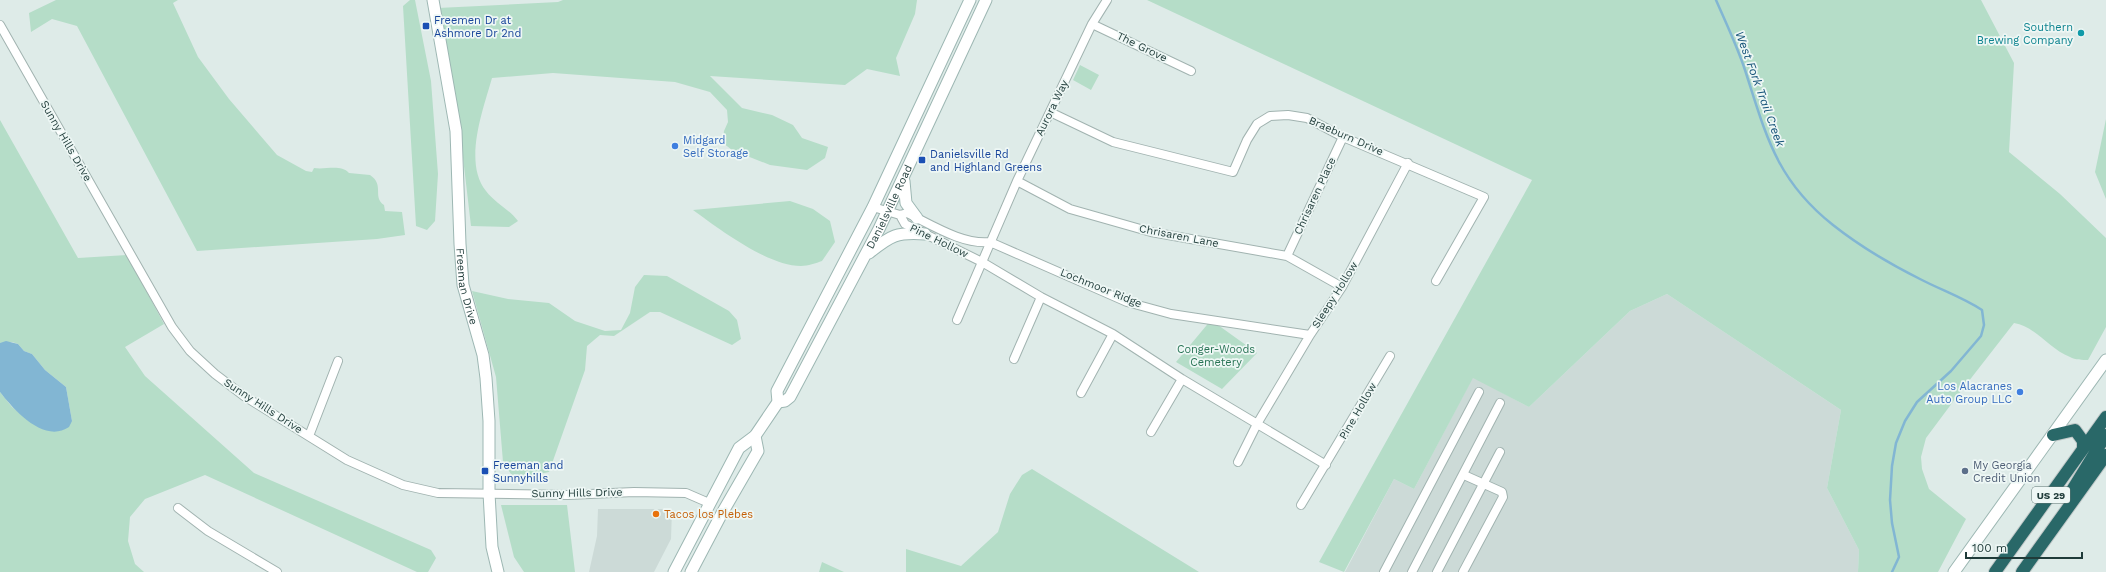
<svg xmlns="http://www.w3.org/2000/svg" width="2106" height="572" font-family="'Work Sans',sans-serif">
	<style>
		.built { fill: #ccdad7 }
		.green { fill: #b5ddc8 }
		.water { fill: #82b6d3 }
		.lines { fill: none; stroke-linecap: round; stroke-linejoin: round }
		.stream { stroke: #82b6d3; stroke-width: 2.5 }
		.street-casing { stroke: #a1b3b0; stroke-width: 10 }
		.secondary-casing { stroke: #9db7b3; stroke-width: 13 }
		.highway-casing { stroke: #c0c8c8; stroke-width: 14 }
		.street { stroke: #fff; stroke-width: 8 }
		.secondary { stroke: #fff; stroke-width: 11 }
		.highway { stroke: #296868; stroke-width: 12 }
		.transit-dot { fill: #1a4fb4; stroke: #eef7f5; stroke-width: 1.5 }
		.culture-dot { fill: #0f9aa8; stroke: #eef7f5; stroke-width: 1.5 }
		.shop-dot { fill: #3f7fe0; stroke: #eef7f5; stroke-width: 1.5 }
		.service-dot { fill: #5c6f8a; stroke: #eef7f5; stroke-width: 1.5 }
		.food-dot { fill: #e8710a; stroke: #eef7f5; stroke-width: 1.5 }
		.labels { text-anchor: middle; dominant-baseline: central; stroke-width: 3.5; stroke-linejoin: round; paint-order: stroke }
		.shield { fill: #eef7f5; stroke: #5d7371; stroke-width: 1 }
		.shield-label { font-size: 10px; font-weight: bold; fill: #1f3b39 }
		.transit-label { font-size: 11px; fill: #164399; stroke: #eef7f5; text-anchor: start }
		.culture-label { font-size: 11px; fill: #0d838f; stroke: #eef7f5; text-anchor: end }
		.street-label { font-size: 11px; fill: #1f3b39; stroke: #eef7f5 }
		.shop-label { font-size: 11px; fill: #366cbe; stroke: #eef7f5; text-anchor: start }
		.park-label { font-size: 11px; fill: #277354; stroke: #eef7f5 }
		.service-label { font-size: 11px; fill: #4e5e75; stroke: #eef7f5; text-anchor: start }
		.food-label { font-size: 11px; fill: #c56008; stroke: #eef7f5; text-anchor: start }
		.water-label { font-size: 12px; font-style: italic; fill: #165479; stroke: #eef7f5 }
	</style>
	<rect width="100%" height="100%" fill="#deebe8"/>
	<!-- built -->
	<path class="built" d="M1667 294 1841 410 1827 488 1859 550 1858 572H1345L1394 479 1414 489 1473 377 1529 407 1630 311Z
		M598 509H672L671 539 654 572H589L597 536Z"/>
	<!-- green -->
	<path class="green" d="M56 0H178L173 3 198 57 229 99 277 155 306 171 312 172 314 168C325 170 341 164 349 173L370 175C385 185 372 197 384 205L385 211 402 212 405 235 377 239 197 251 77 26 52 19 31 32 29 13Z
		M410 0H415L431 81 438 174 435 221 427 230 416 226 403 6Z
		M563 0H917L915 14 896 58 900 76 867 69 845 85 710 76 742 108 772 115 793 125 802 138 828 147 825 158 807 170 770 165 732 150 723 143 724 131 728 122 727 110 710 92 675 82 553 73 492 78C483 110 463 162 486 191 495 203 509 209 518 221L509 227 471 226 458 115 438 8 558 2Z
		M1147 0H1981L2014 63 2009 152 2060 194 2106 238V327L2088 360C2083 360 2075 360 2070 357 2049 349 2035 326 2014 323L1958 395 1926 438 1921 457 1922 469 1929 489 1966 519 1938 572H1858L1859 550 1827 488 1841 410 1667 294 1630 311 1529 407 1473 378 1414 489 1394 479 1344 572 1319 562 1532 180Z
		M1080 65 1099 75 1091 90 1073 80Z
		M2106 119V199L2095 172Z
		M0 120 78 258 127 255 164 324 125 347 145 376 254 473 431 550 436 558 428 572H417L205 475 145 499 130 517 128 541 135 564 144 572H0V392L12 407 30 422 72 421 66 387 45 370 32 354 24 351 18 344 12 342 0 343Z
		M790 201 813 209 830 221 835 242 822 261C816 263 808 266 801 266 768 266 719 229 693 210Z
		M644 275 667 276 729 311 737 320 741 339 732 345 660 312H650L614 336 600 335 587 346 585 370 549 472 520 478 511 474 503 462 496 377 472 291 508 299 549 303 575 321 605 331 621 330 630 313 635 287Z
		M1211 320 1257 353 1222 389 1176 362Z
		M1032 469 1199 572H906V549L961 566 998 532 1010 494 1022 475Z
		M501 505H567L575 572H524L514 557Z
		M822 562 844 572H819Z"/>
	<!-- water -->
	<path class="water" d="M6 341 18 344 24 351 32 354 45 370 66 387 72 421 69 427C44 444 14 410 0 392V343Z"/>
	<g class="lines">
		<!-- stream -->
		<path class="stream" d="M1716 0C1726 23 1737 46 1745 70 1766 135 1776 180 1833 225 1857 244 1892 265 1920 279 1941 290 1962 297 1982 310L1984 325 1981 336 1951 371 1917 402 1905 421 1896 443 1892 466 1890 500 1892 523 1899 557 1892 572"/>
		<defs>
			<path id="street" d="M1092 24 1191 71
				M0 25 172 327 190 351 215 374 244 396 347 460 403 485 438 493 568 495 634 492 686 493 709 503
				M1050 112 1113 142 1233 172 1247 140 1257 124 1270 116 1288 115 1307 118 1343 137 1484 197 1436 281
				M1017 181 1070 209 1151 232 1287 256 1342 287
				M873 207 900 215 907 213C932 225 963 245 990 242L1127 302 1171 314 1310 335
				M900 215 905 224 982 262 1041 297 1113 334 1182 379 1326 465
				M1287 256 1343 137
				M957 320 1017 181 1092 24 1107 0
				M1014 359 1041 297
				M1081 393 1113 334
				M1151 432 1182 379
				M309 436 338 361
				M1238 462 1257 424 1310 335 1342 287 1408 163
				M1301 505 1390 356
				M178 508 208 531 277 572
				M1384 572 1479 392
				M1412 572 1500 403
				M1437 572 1500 452
				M1463 572 1503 497 1502 492 1464 475"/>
			<g id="secondary">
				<path id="s1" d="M433 0 456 131 460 244 463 285 483 355 486 378 489 421V493L492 547 498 572"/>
				<path d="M904 181 906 203 917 218"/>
				<path d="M869 253C891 235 897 232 925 234"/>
				<path id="s2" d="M778 402 785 401 790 397 879 229 986 0"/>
				<path d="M674 572 739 448 755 436 778 402 777 391 873 207 970 0"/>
				<path d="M691 572 721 515 758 451 755 436"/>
				<path d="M1954 572 2106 360"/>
			</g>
			<path id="highway" d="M2053 435 2075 430 2083 441V449
				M2071 492 2106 435
				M1995 572 2106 417
				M2022 572 2106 455"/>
		</defs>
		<!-- street casing -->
		<use href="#street" class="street-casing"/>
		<!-- secondary casing -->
		<use href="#secondary" class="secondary-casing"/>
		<!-- highway casing -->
		<use href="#highway" class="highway-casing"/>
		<!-- street -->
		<use href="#street" class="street"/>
		<!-- secondary -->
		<use href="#secondary" class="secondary"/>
		<!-- highway -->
		<use href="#highway" class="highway"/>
	</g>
	<!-- markers -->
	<g class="transit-dot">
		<rect x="422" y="22" width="8" height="8" rx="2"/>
		<rect x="918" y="156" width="8" height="8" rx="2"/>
		<rect x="481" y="467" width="8" height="8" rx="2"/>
	</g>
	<circle class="culture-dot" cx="2081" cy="33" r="4"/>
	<g class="shop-dot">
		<circle cx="675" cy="146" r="4"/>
		<circle cx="2020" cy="392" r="4"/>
	</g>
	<circle class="service-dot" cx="1965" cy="471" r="4"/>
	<circle class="food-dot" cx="656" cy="514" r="4"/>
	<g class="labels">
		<!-- shield labels -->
		<rect class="shield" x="2032" y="487" width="38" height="16" rx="3"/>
		<g class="shield-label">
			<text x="2051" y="495">US 29</text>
		</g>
		<!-- transit labels -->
		<g class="transit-label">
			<text x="434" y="20">Freemen Dr at<tspan x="434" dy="13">Ashmore Dr 2nd</tspan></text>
			<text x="930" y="154">Danielsville Rd<tspan x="930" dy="13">and Highland Greens</tspan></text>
			<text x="493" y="465">Freeman and<tspan x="493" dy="13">Sunnyhills</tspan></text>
		</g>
		<!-- culture labels -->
		<g class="culture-label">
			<text x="2073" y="27">Southern<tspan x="2073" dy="13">Brewing Company</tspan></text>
		</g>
		<!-- street labels -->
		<g class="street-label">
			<text transform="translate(1142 47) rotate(26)">The Grove</text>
			<text transform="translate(1052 108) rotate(-64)">Aurora Way</text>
			<text transform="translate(1346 136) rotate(24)">Braeburn Drive</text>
			<text transform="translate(66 141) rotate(60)">Sunny Hills Drive</text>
			<text transform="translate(1315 196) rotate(-65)">Chrisaren Place</text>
			<text stroke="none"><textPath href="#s2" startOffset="228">Danielsville Road</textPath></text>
			<text transform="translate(1179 236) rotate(11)">Chrisaren Lane</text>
			<text transform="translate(939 241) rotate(26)">Pine Hollow</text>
			<text stroke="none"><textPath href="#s1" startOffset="289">Freeman Drive</textPath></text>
			<text transform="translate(1101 288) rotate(22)">Lochmoor Ridge</text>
			<text transform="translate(1335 295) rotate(-58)">Sleepy Hollow</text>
			<text transform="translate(263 406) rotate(33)">Sunny Hills Drive</text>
			<text transform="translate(1358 411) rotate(-60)">Pine Hollow</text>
			<text transform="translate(577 493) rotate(-1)">Sunny Hills Drive</text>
		</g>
		<!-- shop labels -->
		<g class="shop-label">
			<text x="683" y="140">Midgard<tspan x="683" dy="13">Self Storage</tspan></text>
			<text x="2012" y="386" text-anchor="end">Los Alacranes<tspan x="2012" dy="13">Auto Group LLC</tspan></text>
		</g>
		<!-- park labels -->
		<g class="park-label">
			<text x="1216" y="349">Conger-Woods<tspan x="1216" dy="13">Cemetery</tspan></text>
		</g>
		<!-- service labels -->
		<g class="service-label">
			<text x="1973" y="465">My Georgia<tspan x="1973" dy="13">Credit Union</tspan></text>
		</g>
		<!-- food labels -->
		<g class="food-label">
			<text x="664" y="514">Tacos los Plebes</text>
		</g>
		<!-- water labels -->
		<g class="water-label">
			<text transform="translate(1760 89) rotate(70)">West Fork Trail Creek</text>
		</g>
	</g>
	<!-- scale -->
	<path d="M1966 552v6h116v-6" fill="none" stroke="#1f3b39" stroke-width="2"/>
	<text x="1972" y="552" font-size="12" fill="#1f3b39" stroke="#eef7f5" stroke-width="3" paint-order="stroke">100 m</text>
</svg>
